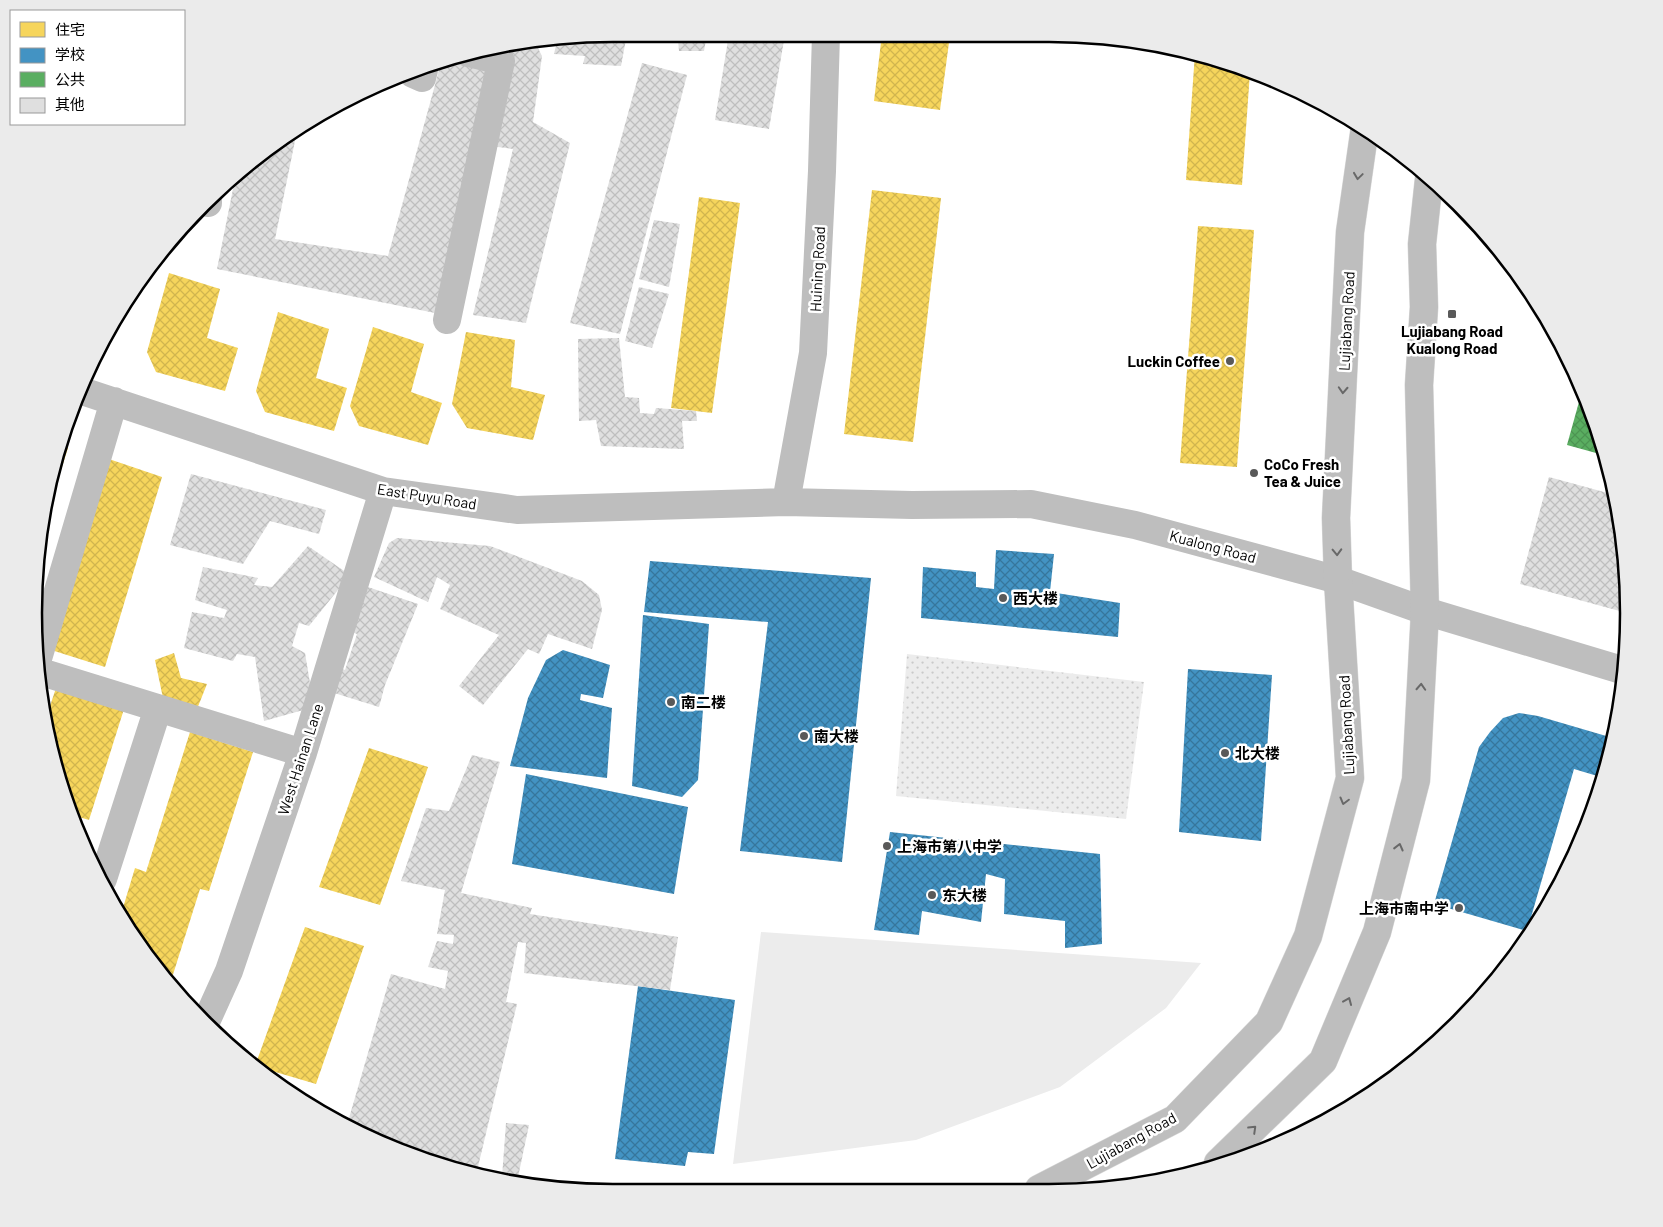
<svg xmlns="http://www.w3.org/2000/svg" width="1663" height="1227" font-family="Barlow,'Noto Sans SC',sans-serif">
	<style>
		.grass { fill: url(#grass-dots) }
		.pitch { fill: #ececec }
		.homes { fill: url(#homes-cross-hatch) }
		.schools { fill: url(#schools-cross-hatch) }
		.public { fill: url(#public-cross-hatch) }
		.building { fill: url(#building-cross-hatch) }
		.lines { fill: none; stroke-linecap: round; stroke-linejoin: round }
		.major-casing { stroke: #dbdbdb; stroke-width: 29 }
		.minor { stroke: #bebebe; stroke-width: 28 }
		.major { stroke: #bebebe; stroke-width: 28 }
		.oneway { stroke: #686868 }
		.poi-dot { fill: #595959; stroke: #fff; stroke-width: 2 }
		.labels { text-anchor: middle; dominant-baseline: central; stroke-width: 5; stroke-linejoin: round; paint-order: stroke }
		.street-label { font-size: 15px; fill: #000; stroke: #fff }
		.poi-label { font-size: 15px; font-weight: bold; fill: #000; stroke: #fff; text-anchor: start }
		.rim { fill: none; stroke: #000; stroke-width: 2.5 }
	</style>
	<defs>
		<pattern id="grass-dots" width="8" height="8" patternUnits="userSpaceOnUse" patternTransform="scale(1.25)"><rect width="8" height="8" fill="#ececec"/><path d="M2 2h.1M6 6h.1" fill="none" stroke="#c9c9c9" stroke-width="1.8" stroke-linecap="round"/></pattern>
		<pattern id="homes-cross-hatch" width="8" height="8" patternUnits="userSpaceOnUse" patternTransform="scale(1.25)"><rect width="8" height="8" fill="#f6d55c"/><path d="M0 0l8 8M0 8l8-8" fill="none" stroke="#d1b54e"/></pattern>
		<pattern id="schools-cross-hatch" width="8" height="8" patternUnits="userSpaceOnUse" patternTransform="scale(1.25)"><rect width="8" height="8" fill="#4393c3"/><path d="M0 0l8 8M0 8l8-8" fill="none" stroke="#36769c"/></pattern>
		<pattern id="public-cross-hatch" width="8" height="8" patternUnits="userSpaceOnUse" patternTransform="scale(1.25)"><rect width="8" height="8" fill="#5aae61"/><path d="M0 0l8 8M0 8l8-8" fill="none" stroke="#4c9452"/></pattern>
		<pattern id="building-cross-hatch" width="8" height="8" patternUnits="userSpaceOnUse" patternTransform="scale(1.25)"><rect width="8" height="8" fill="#dfdfdf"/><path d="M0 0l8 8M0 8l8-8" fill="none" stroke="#bebebe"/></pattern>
	</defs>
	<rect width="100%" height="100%" fill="#fff"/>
	<!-- grass -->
	<path class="grass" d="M907 654 1144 682 1126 819 896 796Z"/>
	<!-- pitch -->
	<path class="pitch" d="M761 932 1201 963 1166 1008 1060 1087 916 1140 733 1164Z"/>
	<!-- homes -->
	<path class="homes" d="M882 34 950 35 940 110 874 101Z
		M1195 53 1250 72 1242 185 1186 180Z
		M872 190 941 198 913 442 844 434Z
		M699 197 740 203 712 413 671 408Z
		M1198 226 1254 230 1237 467 1180 463Z
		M169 273 220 289 207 338 238 348 225 391 156 372 147 352Z
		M278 312 329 329 316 378 347 388 334 431 265 412 256 391Z
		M373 327 424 344 411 392 442 403 428 445 359 426 350 406Z
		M466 332 515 340 511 387 545 395 533 440 467 428 452 404Z
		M63 446 68 448 43 527 45 501Z
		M106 458 162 477 105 667 48 649Z
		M174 653 181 678 207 684 197 709 163 698 155 660Z
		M56 688 124 709 89 820 79 817 75 828 53 763 46 718Z
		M190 732 253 752 209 891 200 889 170 984 153 966 122 911 135 868 146 872Z
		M369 748 428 767 380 905 319 887Z
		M305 927 364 946 316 1084 255 1066Z"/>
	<!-- schools -->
	<path class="schools" d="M996 550 1054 554 1050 592 1120 603 1118 637 921 618 923 567 976 572V587L994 589Z
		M650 561 871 578 842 862 740 851 768 622 644 612Z
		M643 615 709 624 698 780 682 797 632 786Z
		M563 650 610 665 603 698 581 694 580 700 612 708 607 778 510 766 528 698 546 660Z
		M1188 669 1272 675 1261 841 1179 832Z
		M1519 713 1538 716 1613 738 1604 778 1574 769 1527 931 1434 904 1479 747 1490 732 1503 718Z
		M526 774 688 807 674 894 512 864Z
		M890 832 1100 854 1102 944 1065 948V921L1004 914 1005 879 986 874 981 922 922 911 919 935 874 930Z
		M638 986 735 1000 714 1154 688 1152 685 1166 615 1159Z"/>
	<!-- public -->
	<path class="public" d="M1582 391 1607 456 1567 445Z"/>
	<!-- building -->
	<path class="building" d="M614 34H627L621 66 583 64 585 56 554 54 557 41Z
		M663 34H707L704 51H679L678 40Z
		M729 34H785L769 129 715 120Z
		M536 44 542 56 533 122 570 143 526 323 473 315 513 149 490 146 512 47Z
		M446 61 495 71 440 314 217 269 236 174 297 131 275 239 388 256 441 63Z
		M642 63 687 75 620 334 570 323Z
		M654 220 680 224 669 287 639 279Z
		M639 287 669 294 652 348 625 341Z
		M619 338 625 397 639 398 640 413 654 414 656 408 696 411 697 421H682L684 449 601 446 596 420 579 421 578 339Z
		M191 474 326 510 319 534 270 521 243 564 170 545Z
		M1549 477 1615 495 1628 576 1627 613 1520 584Z
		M397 538 490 546 582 581 599 595 602 610 592 649 548 634 539 654 528 649 483 705 459 686 499 635 440 609 450 585 437 577 428 602 374 577 389 543Z
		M308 546 350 575 309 626 299 623 292 646 305 653 314 707 264 721 255 657 237 654 233 661 184 648 192 612 224 618 227 610 195 600 203 567 258 578 254 585 272 587Z
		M368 587 418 604 385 685 379 707 331 692 341 668 345 670 357 634 352 632Z
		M472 755 500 762 461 893 532 908 530 914 678 937 670 990 524 973 526 943 518 942 506 1002 517 1004 476 1175 463 1173 347 1125 391 974 445 989 448 971 428 967 437 941 453 944 454 935 437 934 445 890 401 881 426 808 449 811Z
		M506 1123 529 1125 517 1182 502 1177Z"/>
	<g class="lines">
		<defs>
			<path id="major" d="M1218 1163 1323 1061 1377 932 1416 780 1425 611 1419 385 1424 307 1422 244 1429 179
				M1039 1189 1175 1119 1269 1022 1308 936 1350 778 1338 580 1336 518 1350 232 1365 127"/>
		</defs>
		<!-- major casing -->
		<use href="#major" class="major-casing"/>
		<!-- minor -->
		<path class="minor" d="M413 74 422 78 424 70
			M208 203V201
			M447 320 501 61 468 53
			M82 391 383 491 517 510 786 502 912 505 1031 504 1135 525 1338 580 1425 611 1625 671
			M786 502 813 353 822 171 826 34
			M37 662 114 401
			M38 671 303 753
			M103 879 158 708
			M206 1022 229 971 303 753 383 491"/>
		<!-- major -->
		<use href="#major" class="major"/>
	</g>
	<!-- one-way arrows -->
	<defs><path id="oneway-chevron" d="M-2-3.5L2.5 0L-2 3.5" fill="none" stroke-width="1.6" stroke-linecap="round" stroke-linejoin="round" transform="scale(1.25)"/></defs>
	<g class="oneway">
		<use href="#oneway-chevron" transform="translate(1358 176) rotate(98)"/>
		<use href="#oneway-chevron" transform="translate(1343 390) rotate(93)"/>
		<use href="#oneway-chevron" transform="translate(1337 552) rotate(88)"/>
		<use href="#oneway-chevron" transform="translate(1421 687) rotate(-87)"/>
		<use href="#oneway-chevron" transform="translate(1344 801) rotate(105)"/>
		<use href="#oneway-chevron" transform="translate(1399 847) rotate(-76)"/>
		<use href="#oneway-chevron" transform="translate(1348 1001) rotate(-67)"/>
		<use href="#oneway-chevron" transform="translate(1253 1129) rotate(-44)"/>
	</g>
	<!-- markers -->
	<g class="poi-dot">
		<rect x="1447" y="309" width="10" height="10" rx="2.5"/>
		<circle cx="1230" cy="361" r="5"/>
		<circle cx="1254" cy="473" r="5"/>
		<circle cx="1003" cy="598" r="5"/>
		<circle cx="671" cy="702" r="5"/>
		<circle cx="804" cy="736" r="5"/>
		<circle cx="1225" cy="753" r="5"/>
		<circle cx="887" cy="846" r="5"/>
		<circle cx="932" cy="895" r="5"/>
		<circle cx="1459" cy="908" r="5"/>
	</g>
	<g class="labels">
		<!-- street labels -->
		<g class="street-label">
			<text transform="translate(817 269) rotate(-87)">Huining Road</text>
			<text transform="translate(1346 321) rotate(-87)">Lujiabang Road</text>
			<text transform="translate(427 496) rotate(9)">East Puyu Road</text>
			<text transform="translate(1213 546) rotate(15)">Kualong Road</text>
			<text transform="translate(1346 725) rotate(-93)">Lujiabang Road</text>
			<text transform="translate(300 759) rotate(-72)">West Hainan Lane</text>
			<text transform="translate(1131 1140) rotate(-29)">Lujiabang Road</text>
		</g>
		<!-- poi labels -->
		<g class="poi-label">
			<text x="1452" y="331" text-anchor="middle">Lujiabang Road<tspan x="1452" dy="17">Kualong Road</tspan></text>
			<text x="1220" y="361" text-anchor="end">Luckin Coffee</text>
			<text x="1264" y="464">CoCo Fresh<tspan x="1264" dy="17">Tea &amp; Juice</tspan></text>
			<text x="1013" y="598">西大楼</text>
			<text x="681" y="702">南二楼</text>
			<text x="814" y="736">南大楼</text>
			<text x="1235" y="753">北大楼</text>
			<text x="897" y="846">上海市第八中学</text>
			<text x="942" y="895">东大楼</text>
			<text x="1449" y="908" text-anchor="end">上海市南中学</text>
		</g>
	</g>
	<!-- crop -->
	<path d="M0 0H1663V1227H0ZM613 42H1049A571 571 0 0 1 1620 613V613A571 571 0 0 1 1049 1184H613A571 571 0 0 1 42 613V613A571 571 0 0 1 613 42Z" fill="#ebebeb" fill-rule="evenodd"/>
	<path class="rim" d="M613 42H1049A571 571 0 0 1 1620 613V613A571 571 0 0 1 1049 1184H613A571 571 0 0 1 42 613V613A571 571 0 0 1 613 42Z"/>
	<!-- legend -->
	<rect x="10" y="10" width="175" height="115" fill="#ffffff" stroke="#999999"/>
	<rect x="20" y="22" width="25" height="15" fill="#f6d55c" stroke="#999999"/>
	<text x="55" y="35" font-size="15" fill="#000000">住宅</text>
	<rect x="20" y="48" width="25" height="15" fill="#4393c3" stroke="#999999"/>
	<text x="55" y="60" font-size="15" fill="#000000">学校</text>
	<rect x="20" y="72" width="25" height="15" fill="#5aae61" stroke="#999999"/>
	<text x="55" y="85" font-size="15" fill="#000000">公共</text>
	<rect x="20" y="98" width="25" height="15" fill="#dfdfdf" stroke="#999999"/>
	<text x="55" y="110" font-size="15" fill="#000000">其他</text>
</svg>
